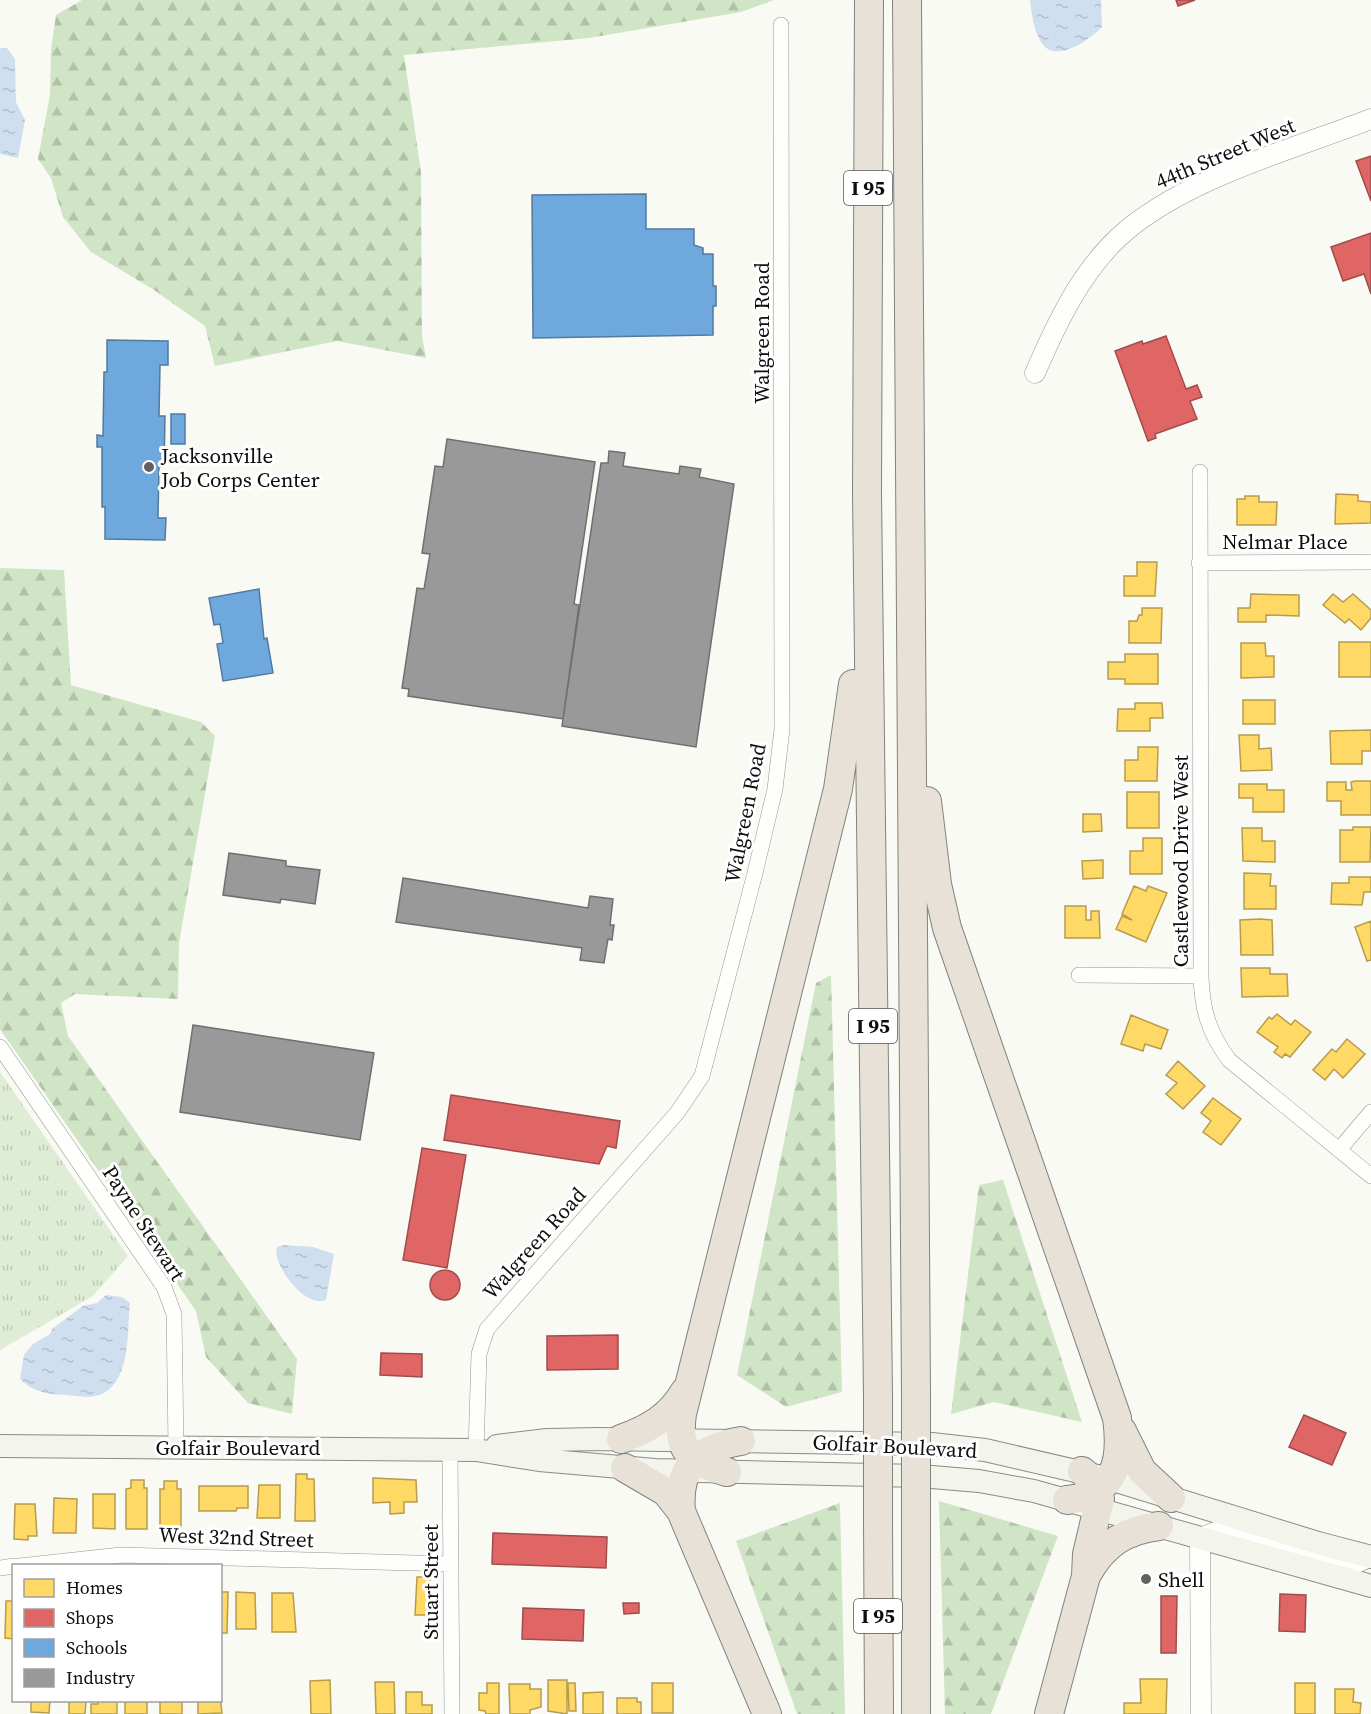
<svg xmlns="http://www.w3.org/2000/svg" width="1371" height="1714" font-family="'Source Serif 4',serif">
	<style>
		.grass { fill: url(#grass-tufts) }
		.forest { fill: url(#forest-firs) }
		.water { fill: url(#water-ripples) }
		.homes { fill: #ffd966; stroke: #b79c4c; stroke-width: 1.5 }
		.shops { fill: #e06666; stroke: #a14c4c; stroke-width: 1.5 }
		.schools { fill: #6fa8dc; stroke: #527a9e; stroke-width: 1.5 }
		.industry { fill: #999; stroke: #6f6f6f; stroke-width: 1.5 }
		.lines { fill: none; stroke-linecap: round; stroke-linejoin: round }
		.minor-casing { stroke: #949492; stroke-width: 16 }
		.tertiary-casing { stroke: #949492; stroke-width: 21 }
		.secondary-casing { stroke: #8b8b88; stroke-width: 24 }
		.motorway-casing { stroke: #82827f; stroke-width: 30 }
		.minor { stroke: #fefefd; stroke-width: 15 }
		.tertiary { stroke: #fefefd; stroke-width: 20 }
		.secondary { stroke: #f3f4eb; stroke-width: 22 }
		.motorway { stroke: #e7e1d8; stroke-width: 28 }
		.motorway-bridge-casing { stroke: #82827f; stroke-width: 30; stroke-linecap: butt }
		.motorway-bridge { stroke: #e7e1d8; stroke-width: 28 }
		.poi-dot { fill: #61615e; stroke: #fff; stroke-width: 2 }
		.labels { text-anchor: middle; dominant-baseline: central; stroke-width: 6; stroke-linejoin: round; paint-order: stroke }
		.shield { fill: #fff; stroke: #565656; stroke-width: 1.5 }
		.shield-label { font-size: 20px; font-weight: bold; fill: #0e0e0e }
		.street-label { font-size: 21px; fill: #0e0e0e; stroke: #fff }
		.poi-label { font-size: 21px; fill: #0e0e0e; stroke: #fff; text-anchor: start }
	</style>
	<defs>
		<pattern id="grass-tufts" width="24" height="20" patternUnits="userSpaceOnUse" patternTransform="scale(1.5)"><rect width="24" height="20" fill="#e0edd6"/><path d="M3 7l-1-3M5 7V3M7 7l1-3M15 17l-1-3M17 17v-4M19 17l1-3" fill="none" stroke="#bfcab6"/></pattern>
		<pattern id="forest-firs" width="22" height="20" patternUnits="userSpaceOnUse" patternTransform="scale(1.5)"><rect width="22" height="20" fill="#d0e4c6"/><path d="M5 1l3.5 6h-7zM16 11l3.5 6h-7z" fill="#b1c2a9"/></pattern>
		<pattern id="water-ripples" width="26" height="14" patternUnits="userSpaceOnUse" patternTransform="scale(1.5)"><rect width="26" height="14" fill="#cfdff0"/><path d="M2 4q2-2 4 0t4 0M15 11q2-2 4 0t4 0" fill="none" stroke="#b1becd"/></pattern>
	</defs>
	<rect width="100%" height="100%" fill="#fafaf4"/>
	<!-- grass -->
	<path class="grass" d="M0 1072 128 1256 93 1296 0 1350Z"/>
	<!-- forest -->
	<path class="forest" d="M82 0H774L741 12 589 38 404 55 421 172 422 336 426 358 337 341 215 366 205 326 154 290 91 252 63 217 51 178 38 159 50 95 51 49 56 15Z
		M0 568 64 570 71 685 201 722 215 736 179 943 178 999 75 994 61 1003 68 1036 297 1359 292 1414 248 1403 206 1357 196 1311 0 1029Z
		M831 975 842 1392 786 1407 737 1375 816 983Z
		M1003 1180 1082 1422 994 1402 951 1414 979 1185Z
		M939 1501 1058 1536 991 1714H945Z
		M840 1503 845 1714H797L736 1541Z"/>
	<!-- water -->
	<path class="water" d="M1030 0H1101L1102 27C1089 40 1055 65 1041 42 1033 29 1032 14 1030 0Z
		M0 48H7L15 59 16 102 25 120 18 158 0 154Z
		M284 1245 313 1247 334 1254 326 1300C304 1309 271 1262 277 1247Z
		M106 1295 122 1297 130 1303C127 1332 131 1377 104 1393 95 1399 77 1396 67 1395 49 1395 33 1392 20 1379L24 1355 33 1344 50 1334 53 1328 83 1306 97 1303Z"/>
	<!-- homes -->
	<path class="homes" d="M1336 494 1358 495V501L1371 502V523L1335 524Z
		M1245 496H1259V502H1277L1276 525H1237V499H1245Z
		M1137 562H1157L1155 596H1124V576H1137Z
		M1251 594 1299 595V616L1266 615V622H1238V608H1250Z
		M1333 594 1343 602 1353 594 1371 610V618L1361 630 1349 619 1345 623 1323 605Z
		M1142 608H1162L1161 643H1129V621H1137L1139 615H1142Z
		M1339 642H1371V677H1339Z
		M1241 643H1265L1266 656H1274V677L1241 678Z
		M1125 654H1158V684H1125V679H1108V662H1125Z
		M1243 700H1275V724H1243Z
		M1135 703H1162L1163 718H1150V731H1117L1118 709H1135Z
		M1371 730V751H1362V764H1331L1330 731Z
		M1239 735H1259V749L1271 748 1272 770 1241 771Z
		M1138 747H1158L1157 781H1125V760H1138Z
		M1355 781H1371V815H1341V801H1327V782H1346V790H1352L1351 782Z
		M1239 784H1267V790H1284V812H1253V798H1239Z
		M1127 792H1159V828H1127Z
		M1083 814H1101L1102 831 1083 832Z
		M1353 827H1371L1370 862H1340V830H1353Z
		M1242 828H1262V841H1275V862L1243 861Z
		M1143 838H1162V874H1130V851H1143Z
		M1103 860V878L1083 879 1082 861Z
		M1244 873 1271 874 1270 886H1276V909H1244Z
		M1349 877H1371V892H1364L1362 905 1331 904 1332 883H1349Z
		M1134 886 1146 891 1148 886 1167 893 1146 942 1116 929 1122 916 1132 920 1122 914Z
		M1065 906H1086V920H1091V911H1099L1100 938H1065Z
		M1260 919 1272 920 1273 955H1241L1240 920Z
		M1371 921V960L1367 961 1355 927Z
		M1241 968H1270V974H1287L1288 996 1242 997Z
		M1277 1014 1291 1025 1295 1020 1311 1032 1290 1057 1285 1054 1282 1058 1274 1052 1278 1047 1257 1032 1269 1017 1272 1019Z
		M1131 1015 1168 1030 1161 1049 1145 1044 1143 1051 1121 1044Z
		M1347 1039 1365 1054 1343 1078 1334 1069 1325 1080 1313 1070 1332 1049 1336 1052Z
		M1178 1061 1205 1086 1183 1109 1166 1094 1177 1083 1166 1075Z
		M1213 1098 1241 1119 1221 1145 1203 1132 1211 1121 1201 1113Z
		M296 1474H307V1479H314L315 1521H295Z
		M373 1478 416 1480 417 1502H404V1513L390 1514V1502L373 1503Z
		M131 1480H144V1488H147V1529H126V1489L131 1488Z
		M164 1481H177V1489H181V1530H160V1489H164Z
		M259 1485H280V1518H257Z
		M199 1486H248V1508H237L236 1511H199Z
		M93 1494H115V1529L93 1528Z
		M54 1498 77 1499 76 1533H53Z
		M15 1504H35L37 1536H28V1540L14 1539Z
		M417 1577H430V1611H426V1615H415Z
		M220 1592H228L227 1633H220Z
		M236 1592 255 1593 256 1629H236Z
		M272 1593H293L296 1632H272Z
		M6 1601H14V1639L5 1638Z
		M1140 1679H1167L1166 1714H1124V1703H1141Z
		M330 1680 331 1714H311L310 1681Z
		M548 1680H567V1714L548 1711Z
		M375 1682H394L395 1714H376Z
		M487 1683H499V1714H486L485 1711 479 1710V1693H487Z
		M568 1683H575L576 1711H569Z
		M652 1683H673V1713H652Z
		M1295 1683H1315V1714H1295Z
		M509 1684H530V1689H541V1707L530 1710V1714H510Z
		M1335 1689H1354L1353 1702 1361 1703 1360 1714H1335Z
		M406 1692H422V1705H432V1714H406Z
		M603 1692V1714H583V1693Z
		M220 1696 222 1713 198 1714V1700H220Z
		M617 1698H637V1702H641V1714H617Z
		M31 1700H50L49 1713 31 1712Z
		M69 1700H86L85 1714H69Z
		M98 1700H117V1714H91V1704H98Z
		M125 1700H147V1714H125Z
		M160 1700H182V1714H160Z"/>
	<!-- shops -->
	<path class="shops" d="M1176 0H1195L1178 6Z
		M1371 156V201L1356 161Z
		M1371 233V294L1364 274 1343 281 1331 247Z
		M1166 336 1186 389 1197 385 1202 397 1190 401 1197 419 1155 434 1156 438 1148 441 1115 351 1142 341 1143 344Z
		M451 1095 620 1121 616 1148 607 1146 599 1164 444 1140Z
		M422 1148 466 1155 447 1268 403 1260Z
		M430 1285a15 15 0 1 1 30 0a15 15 0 1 1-30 0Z
		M618 1335V1369L547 1370V1336Z
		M381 1353 422 1354V1377L380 1375Z
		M1304 1415 1346 1433 1332 1465 1289 1447Z
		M493 1533 607 1537 606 1568 492 1564Z
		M1280 1594 1306 1595 1305 1632 1279 1631Z
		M1161 1596H1177L1176 1653H1161Z
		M623 1603H639V1613L624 1614Z
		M523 1608 584 1610 583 1641 522 1639Z"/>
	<!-- schools -->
	<path class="schools" d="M646 194V229H694V245L703 248V254H713V286H716V306H713V335L533 338 532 195Z
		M107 340 168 341V365H160L159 416H165L164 467H159L158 518H166L165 540 105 539V507H102V447H97V435L103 436 104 372H107Z
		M171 414H185V444H171Z
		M259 589 264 639 267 638 273 673 223 681 217 644 223 643 220 624 214 625 209 598Z"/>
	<!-- industry -->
	<path class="industry" d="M447 439 595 462 574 604 579 605 563 719 408 696 409 689 402 688 417 588 424 589 430 554 422 553 435 466 443 467Z
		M609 451 625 453 623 466 679 474 680 466 701 469 699 477 734 484 696 747 562 726 601 463H608Z
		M229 853 286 861V866L320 870 315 904 281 899 280 903 223 895Z
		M403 878 588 908 590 896 613 899 610 925H614L612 940 608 939 604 963 580 960 582 948 396 922Z
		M193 1025 374 1053 360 1140 180 1112Z"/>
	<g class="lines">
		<defs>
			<path id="minor" d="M1200 472 1201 976C1202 1010 1209 1033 1229 1060L1371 1176
				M1199 563 1371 562
				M1079 975 1201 976
				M0 1047 164 1287 174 1314 176 1446
				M1339 1150 1371 1112
				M450 1450 452 1714
				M476 1450 479 1354 487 1329 677 1113 702 1076 755 873 775 789 782 729 781 25
				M20 1566 121 1555 451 1564
				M0 1568 14 1566"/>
			<path id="tertiary" d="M1035 373C1056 325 1080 273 1119 237 1180 180 1293 149 1371 119
				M1201 1714 1200 1538 1219 1531 1335 1563 1352 1565 1369 1557"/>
			<path id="secondary" d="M0 1446 476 1450 539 1460 655 1470 920 1476 979 1481 1034 1491 1371 1586
				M497 1446 547 1440 598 1439 932 1444 985 1450 1110 1479 1318 1543 1371 1557"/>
			<path id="motorway" d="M869 0 867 493 878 1396
				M907 0 916 1396
				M927 801 937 884 947 928 1117 1418C1123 1461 1116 1494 1067 1500
				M1122 1431 1142 1471 1171 1498
				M621 1439C649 1429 670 1417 685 1391
				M741 1441C699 1448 677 1465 681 1511L767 1714
				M625 1468 666 1492 681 1511
				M727 1472C693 1462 676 1453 682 1414L838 789 853 684
				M878 1519 879 1714
				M916 1520V1714
				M1087 1574C1104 1544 1125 1530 1159 1526
				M1049 1714 1086 1576 1087 1554 1100 1499C1098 1486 1092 1479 1082 1471"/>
		</defs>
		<!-- minor casing -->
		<use href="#minor" class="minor-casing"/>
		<!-- tertiary casing -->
		<use href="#tertiary" class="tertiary-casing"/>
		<!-- secondary casing -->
		<use href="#secondary" class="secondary-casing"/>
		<!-- motorway casing -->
		<use href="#motorway" class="motorway-casing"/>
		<!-- minor -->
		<use href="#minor" class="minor"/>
		<!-- tertiary -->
		<use href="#tertiary" class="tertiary"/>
		<!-- secondary -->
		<use href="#secondary" class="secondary"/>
		<!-- motorway -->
		<use href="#motorway" class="motorway"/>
		<defs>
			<path id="motorway-bridge" d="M878 1396V1519
				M916 1520V1396"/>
		</defs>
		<!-- motorway-bridge casing -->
		<use href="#motorway-bridge" class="motorway-bridge-casing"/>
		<!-- motorway-bridge -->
		<use href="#motorway-bridge" class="motorway-bridge"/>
	</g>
	<!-- markers -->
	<g class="poi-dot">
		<circle cx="149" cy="467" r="6"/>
		<circle cx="1146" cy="1579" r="6"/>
	</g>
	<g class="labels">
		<!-- shield labels -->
		<g class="shield">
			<rect x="844" y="171" width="48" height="34" rx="4.5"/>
			<rect x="849" y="1009" width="48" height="34" rx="4.5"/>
			<rect x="854" y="1599" width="48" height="34" rx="4.5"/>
		</g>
		<g class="shield-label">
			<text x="868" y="188">I 95</text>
			<text x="873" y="1026">I 95</text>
			<text x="878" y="1616">I 95</text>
		</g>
		<!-- street labels -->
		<g class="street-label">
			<text transform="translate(1225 153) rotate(-23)">44th Street West</text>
			<text transform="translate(761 333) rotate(-90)">Walgreen Road</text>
			<text x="1285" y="541">Nelmar Place</text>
			<text transform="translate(745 813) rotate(-79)">Walgreen Road</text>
			<text transform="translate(1180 861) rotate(-90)">Castlewood Drive West</text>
			<text transform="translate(144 1223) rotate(57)">Payne Stewart</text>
			<text transform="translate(534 1243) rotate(-48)">Walgreen Road</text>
			<text transform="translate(895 1446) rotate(3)">Golfair Boulevard</text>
			<text x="238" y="1447">Golfair Boulevard</text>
			<text transform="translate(236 1537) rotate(2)">West 32nd Street</text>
			<text transform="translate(430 1582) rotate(-90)">Stuart Street</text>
		</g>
		<!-- poi labels -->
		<g class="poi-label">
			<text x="161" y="455">Jacksonville<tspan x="161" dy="24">Job Corps Center</tspan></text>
			<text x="1158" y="1579">Shell</text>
		</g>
	</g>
	<!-- legend -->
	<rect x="12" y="1564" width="210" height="138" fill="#ffffff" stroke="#9f9f9f" stroke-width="1.5"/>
	<rect x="24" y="1579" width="30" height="18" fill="#ffd966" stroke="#9f9f9f" stroke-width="1.5"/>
	<text x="66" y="1594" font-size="18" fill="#0e0e0e">Homes</text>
	<rect x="24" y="1609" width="30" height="18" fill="#e06666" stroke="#9f9f9f" stroke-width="1.5"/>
	<text x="66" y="1624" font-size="18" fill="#0e0e0e">Shops</text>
	<rect x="24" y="1639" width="30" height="18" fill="#6fa8dc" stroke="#9f9f9f" stroke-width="1.5"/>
	<text x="66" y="1654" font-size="18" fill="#0e0e0e">Schools</text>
	<rect x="24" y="1669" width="30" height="18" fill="#999999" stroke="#9f9f9f" stroke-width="1.5"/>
	<text x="66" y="1684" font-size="18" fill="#0e0e0e">Industry</text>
</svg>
